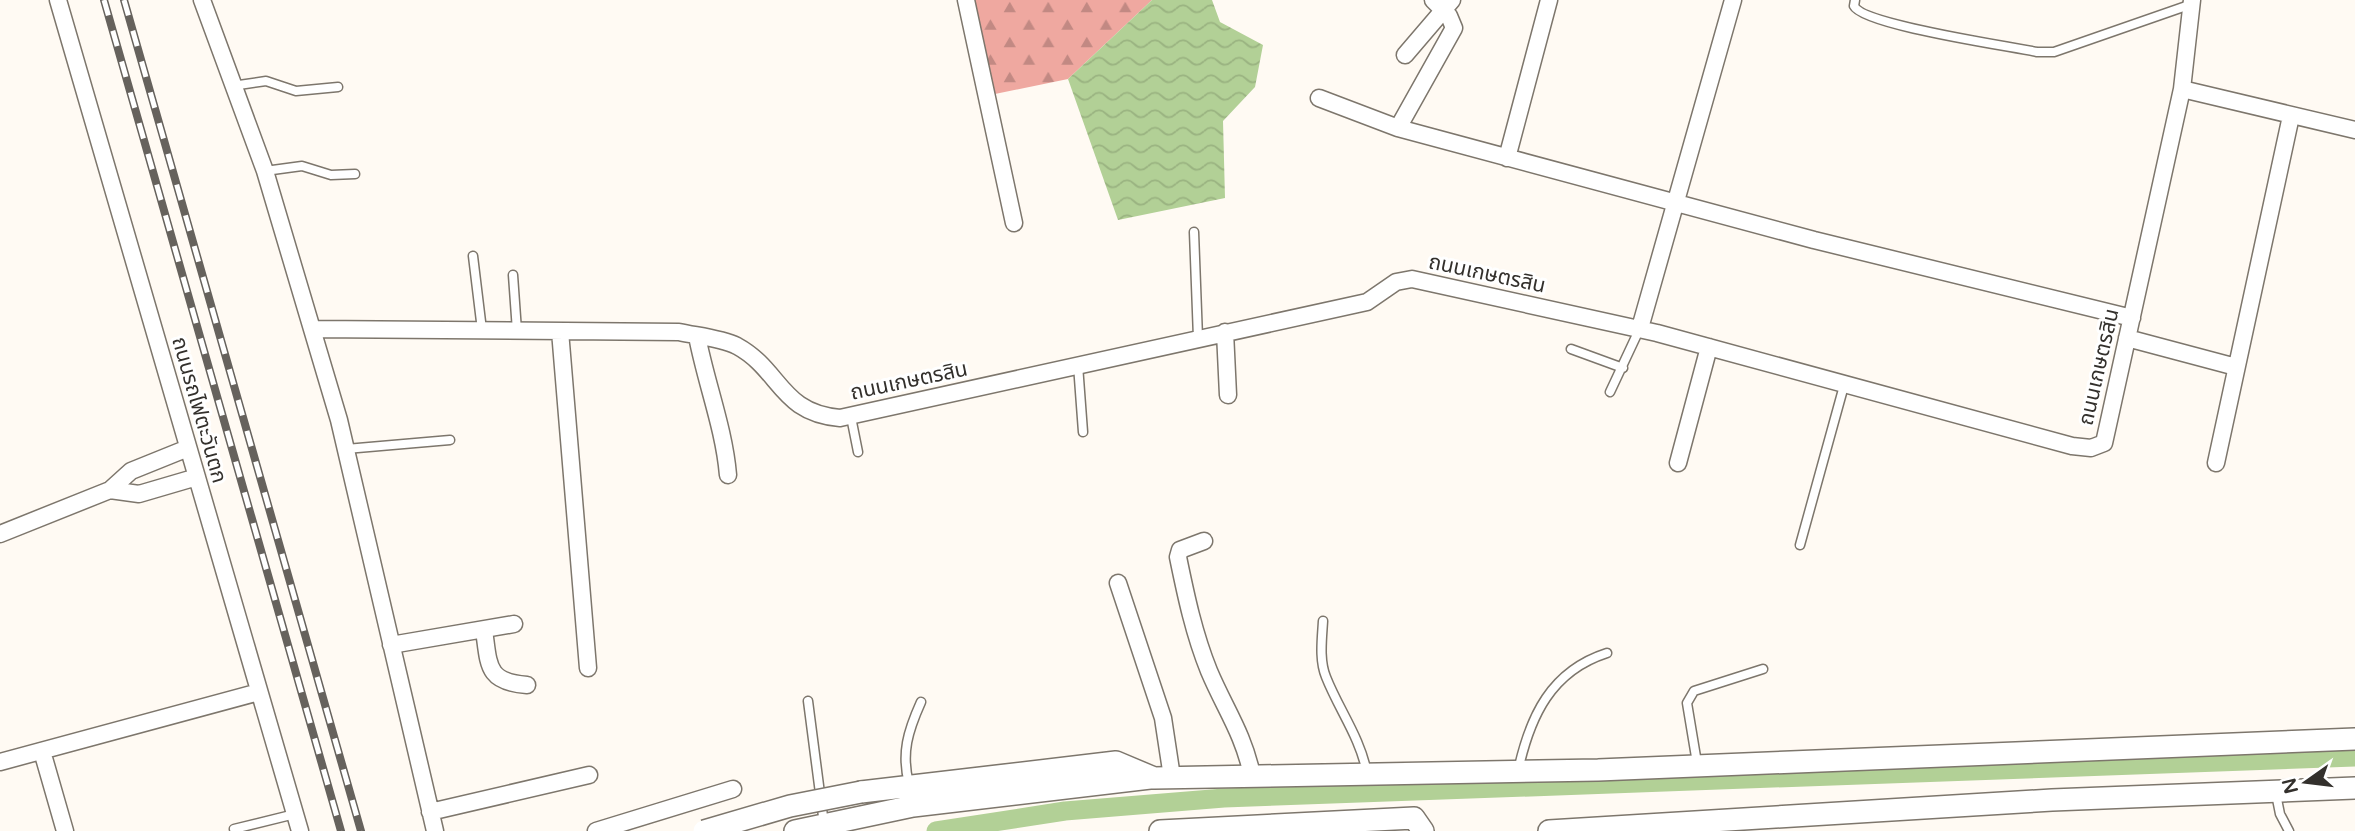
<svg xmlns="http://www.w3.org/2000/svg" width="2355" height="831" font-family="'Varela Round','Noto Sans Thai',sans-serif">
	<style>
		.forest { fill: url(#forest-firs) }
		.water { fill: url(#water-waves) }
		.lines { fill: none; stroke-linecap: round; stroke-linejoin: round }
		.canal { stroke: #b2d096; stroke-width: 19 }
		.lane-casing { stroke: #7d766c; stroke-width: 11 }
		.street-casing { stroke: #7d766c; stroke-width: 19 }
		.secondary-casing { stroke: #7d766c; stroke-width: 24 }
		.lane { stroke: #fff; stroke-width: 8 }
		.street { stroke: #fff; stroke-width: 16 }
		.secondary { stroke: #fff; stroke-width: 21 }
		.rail-casing { stroke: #66625d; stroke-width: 8 }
		.rail { stroke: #fff; stroke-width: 5; stroke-dasharray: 16; stroke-linecap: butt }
		.secondary-bridge-casing { stroke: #7d766c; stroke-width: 24; stroke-linecap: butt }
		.secondary-bridge { stroke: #fff; stroke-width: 21 }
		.labels { text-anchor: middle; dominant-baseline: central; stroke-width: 6; stroke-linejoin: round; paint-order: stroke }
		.street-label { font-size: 21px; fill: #33302c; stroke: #fff }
	</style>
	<defs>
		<pattern id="forest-firs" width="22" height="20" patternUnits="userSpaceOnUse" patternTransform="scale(1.75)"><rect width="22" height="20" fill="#efa8a0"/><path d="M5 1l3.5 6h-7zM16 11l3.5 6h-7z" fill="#c28983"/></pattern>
		<pattern id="water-waves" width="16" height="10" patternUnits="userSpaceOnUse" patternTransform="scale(1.75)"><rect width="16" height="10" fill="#b2d096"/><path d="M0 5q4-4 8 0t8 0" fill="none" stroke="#9ab381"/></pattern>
	</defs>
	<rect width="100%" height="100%" fill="#fffaf3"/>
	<!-- forest -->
	<path class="forest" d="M974 0H1152L1068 79 995 94Z"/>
	<!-- water -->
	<path class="water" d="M1152 0H1212L1220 22 1263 45 1255 87 1223 121 1225 198 1118 220 1068 79Z"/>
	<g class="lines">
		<!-- canal -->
		<path class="canal" d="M936 831 1065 811 1224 798 2355 757"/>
		<defs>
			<path id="lane" d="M1855 0 1854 6C1863 25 2009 46 2037 52H2054L2192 4
				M232 86 266 81 296 91 338 87
				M265 171 302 166 331 175 355 174
				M1194 232 1198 338
				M473 256 482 330
				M513 275 517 331
				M1571 349 1623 368
				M1078 365 1083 432
				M1610 392 1640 328
				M851 417 858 452
				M346 449 450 440
				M1800 545 1845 382
				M1323 621C1322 639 1319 660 1326 677 1339 710 1360 737 1367 773
				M808 701 824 824
				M1697 763 1687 703 1694 691 1763 669
				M1518 771C1530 716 1551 671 1607 653
				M909 784C901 753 908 731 921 702
				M2276 794 2280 814 2289 831
				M234 829 295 814"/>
			<path id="street" d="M58 0 300 831
				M202 0 265 171 339 420 435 831
				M966 0 1014 223
				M1433 0 1449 16 1454 28 1398 128 1814 240 2132 318
				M1405 55 1452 0
				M2182 89 2355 130
				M1319 98 1398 128
				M1507 158 1549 0
				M1640 328 1733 0
				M313 329 679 332C697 336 721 338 737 346 781 370 780 413 840 418L1367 302 1396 282 1412 279 1657 333 2072 446 2091 448 2104 443 2108 425 2182 89 2192 0
				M560 331 588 668
				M1225 332 1228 395
				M697 336C706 383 724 428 728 475
				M2127 338 2236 367
				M1678 463 1709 347
				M2216 463 2291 116
				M110 490 139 494 197 477
				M0 534 110 490 131 471 188 448
				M1204 541 1180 550 1178 557C1186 596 1194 634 1209 671 1225 709 1243 733 1252 775
				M1118 583 1163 718 1172 777
				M484 630C489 665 486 682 527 685
				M391 645 514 624
				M42 751 65 831
				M0 762 259 692
				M430 812 589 775
				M596 831 733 789"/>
			<path id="secondary" d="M861 792 1116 762 1154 778 1598 770 2355 739
				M795 831 913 806 1150 778
				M1160 831 1414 818 1423 831
				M1549 831 2052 800 2355 788"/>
		</defs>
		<!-- lane casing -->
		<use href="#lane" class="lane-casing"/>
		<!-- street casing -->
		<use href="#street" class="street-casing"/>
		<!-- secondary casing -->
		<use href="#secondary" class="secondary-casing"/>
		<!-- lane -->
		<use href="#lane" class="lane"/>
		<!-- street -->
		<use href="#street" class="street"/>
		<!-- secondary -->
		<use href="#secondary" class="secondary"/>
		<defs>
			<path id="rail" d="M104 0 341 831
				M124 0 361 831"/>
		</defs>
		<!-- rail casing -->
		<use href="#rail" class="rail-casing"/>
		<!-- rail -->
		<use href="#rail" class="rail"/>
		<defs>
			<path id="secondary-bridge" d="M704 831 790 806 861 792"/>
		</defs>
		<!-- secondary-bridge casing -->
		<use href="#secondary-bridge" class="secondary-bridge-casing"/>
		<!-- secondary-bridge -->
		<use href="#secondary-bridge" class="secondary-bridge"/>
	</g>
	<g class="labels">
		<!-- street labels -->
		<g class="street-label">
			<text transform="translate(1487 274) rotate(12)">ถนนเกษตรสิน</text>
			<text transform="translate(2099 367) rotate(-77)">ถนนเกษตรสิน</text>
			<text transform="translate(909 381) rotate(-12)">ถนนเกษตรสิน</text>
			<text transform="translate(199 410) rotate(74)">ถนนรถไฟตะวันตก</text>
		</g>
	</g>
	<!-- north arrow -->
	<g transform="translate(2306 782) rotate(256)" stroke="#ffffff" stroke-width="5" paint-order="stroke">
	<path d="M0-5L12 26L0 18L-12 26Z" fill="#33302c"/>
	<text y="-10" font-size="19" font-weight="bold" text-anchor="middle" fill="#33302c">N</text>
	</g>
</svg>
